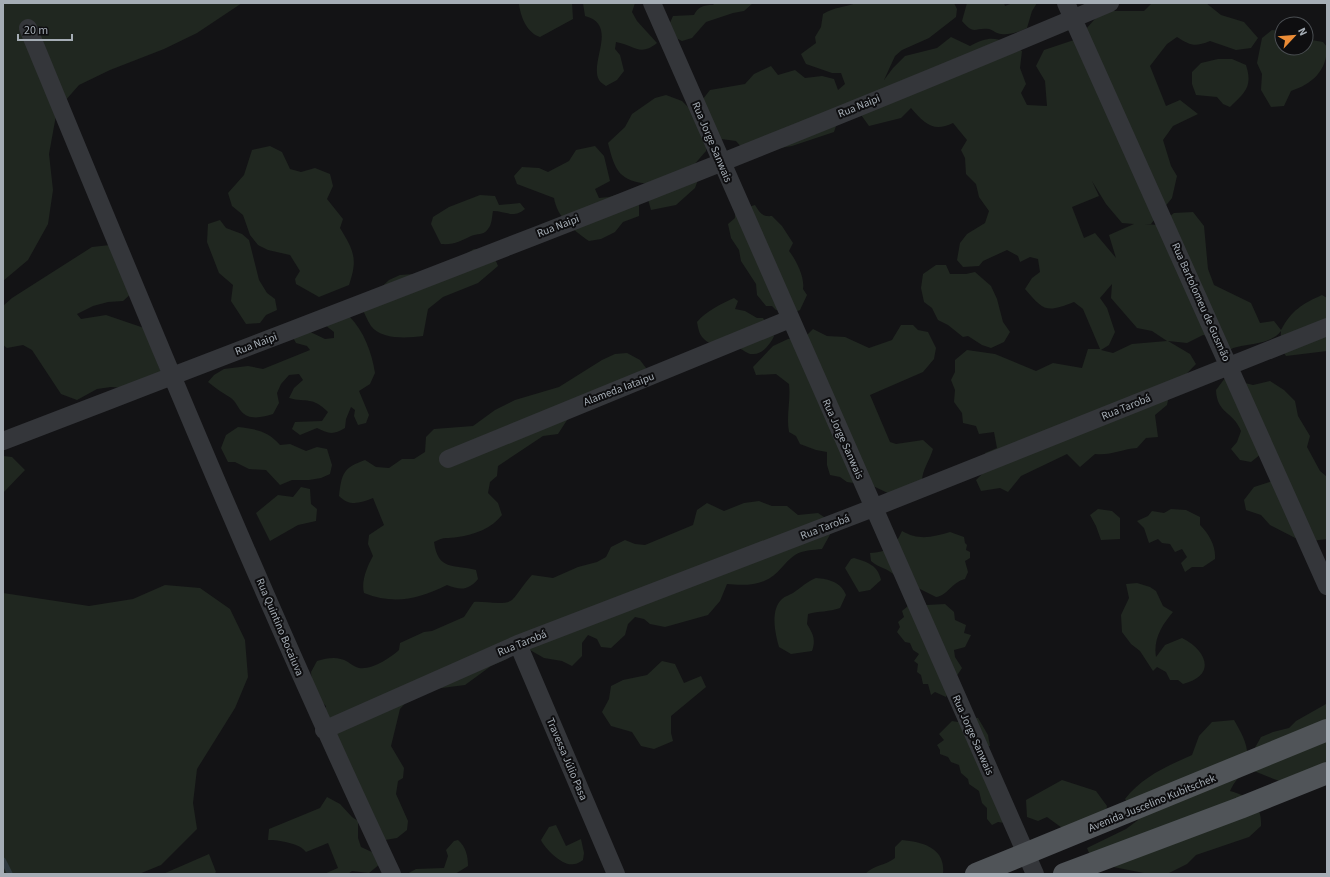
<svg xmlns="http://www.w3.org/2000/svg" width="1330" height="877" font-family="'Source Sans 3',sans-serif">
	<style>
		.green { fill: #202720; fill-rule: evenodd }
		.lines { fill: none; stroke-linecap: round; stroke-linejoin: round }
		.stream { stroke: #2d383d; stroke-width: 5.5 }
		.street { stroke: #34363a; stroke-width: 18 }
		.primary { stroke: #505458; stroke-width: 22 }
		.labels { text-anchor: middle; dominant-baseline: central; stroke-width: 4; stroke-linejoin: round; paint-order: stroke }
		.street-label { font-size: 11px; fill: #a5adb5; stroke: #0e0e10 }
	</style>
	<rect width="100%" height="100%" fill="#131315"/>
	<!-- green -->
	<path class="green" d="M3 3H242L197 33 164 49 110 70 79 85 57 110 49 154 53 190 48 224 28 260 3 281Z
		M519 3H572L573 19 540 37C527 33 520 16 519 3Z
		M583 3H635L632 12 637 21 657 43C640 57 634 45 616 42L615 49 620 55 624 71 617 80 606 86C603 84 600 82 599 80 589 62 619 25 585 16Z
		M715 3H753L744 11 733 13 706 22 692 38 682 41 672 36 669 25 673 16 694 15C698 7 703 5 713 5Z
		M857 3H954L957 9 956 17 929 38 902 50 895 56 884 80 893 68 905 56 937 48 951 37 970 46C993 33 1001 39 1022 51L1020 68 1026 84 1021 93 1027 105 1047 106 1045 81 1036 66 1044 50 1077 39 1102 11H1144L1152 3H1206L1221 15 1244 22 1258 38 1251 48 1236 50 1210 41C1195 47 1191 46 1177 37L1167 44 1150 66 1166 106 1180 100 1198 114 1173 126 1163 140 1171 166 1177 176 1172 198 1151 224H1145L1158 225 1174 213 1193 212 1204 226 1208 269 1214 285 1251 303 1260 323 1274 321 1281 330C1292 310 1302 304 1322 295L1327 298V351L1286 356 1280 347 1281 331C1271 344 1252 343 1237 347 1232 348 1227 351 1223 353L1216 338 1203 335 1187 343 1168 341 1190 354 1196 364 1170 391 1167 405 1155 415 1158 437 1146 438 1137 448C1122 449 1110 456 1095 454L1080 467 1067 454 1021 476 1008 492 1000 488 981 491 976 480 989 467 985 453 997 448 994 432 979 434 976 426 963 423 962 413 954 402 955 390 951 380 955 372V360L967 350 995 354 1036 371 1053 363 1082 368 1088 349H1100L1083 309 1074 302C1046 313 1044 311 1025 289L1032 278 1040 272 1038 259 1030 257 1020 262 1018 256 1007 250 983 261 979 266 963 267 957 260 960 243 967 234 985 223 989 211 979 197 976 184 966 174 965 158 961 150 967 140 953 123C933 133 924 123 911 108L901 118 869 126 859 112 843 105 834 132 792 146 774 149 750 157 736 141 714 138 708 131 706 151 693 166 699 177 695 188 676 205 651 210 647 196 649 184C619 181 615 171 608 143L625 127 632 114 655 98 666 95 682 101 695 114 699 104 710 90 745 84 754 74 771 66 778 75 795 70 805 78 822 76 834 79 838 90 845 84 841 73H832L806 64 801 54 816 43 815 37 821 27 823 14C834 7 845 7 857 3ZM1092 181 1106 204 1122 223 1134 224 1109 235 1116 258 1095 233 1084 238 1072 207 1099 196ZM1112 284 1111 298 1137 328 1152 331 1167 341 1132 344 1113 353 1101 350 1109 345 1115 332 1107 308 1100 298Z
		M967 3H1004L1005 6 1013 3H1037L1032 11 1027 28C1019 32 1010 35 1001 34 997 34 993 30 989 29 974 27 975 36 962 21Z
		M1272 30 1282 31V48H1306V39L1323 42 1327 47C1327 71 1312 84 1291 91L1284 106 1271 107 1261 90 1262 74 1257 63 1262 38Z
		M1218 59H1232L1246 65C1253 87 1245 92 1230 107L1223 104 1217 97 1196 95 1192 84V72L1201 63Z
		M270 146 282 152 290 169 301 172 315 168 330 174 333 186 327 199 343 219 340 228C354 251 358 259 349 285L319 297 296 284 295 279 300 271 290 255 268 250 258 245 250 235 243 215 232 206 228 193 244 175 252 150Z
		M595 146 604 156 610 181 595 189 599 198 609 197 622 193 639 204V216L623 222 615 232 601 239 589 241C573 230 557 217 554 198L517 184 514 176 522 167 539 168 548 172 569 161 576 150Z
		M480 195 495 196 499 205 520 203 525 209C513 219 506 211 493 211 492 216 492 225 488 229 483 236 477 233 471 236 460 241 455 245 441 244L431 224 433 217 449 207Z
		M755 205C760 213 762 217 772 216L782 226 793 243 789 251C796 260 805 277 803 289L807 295 800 310 793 313 785 310H776L772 306H766L757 295 756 284 741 261 739 250 731 238 728 224 735 218V211Z
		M220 220 226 228 242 234 249 240 259 280 267 293 275 299 277 310 266 315 260 323 246 324 231 301 233 285 219 273 207 242 208 224Z
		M110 245 133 292 123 301 108 302 93 306 77 314 81 319 106 315 144 328 162 375 126 388 111 387 97 389 77 400 61 394 32 350 23 345 7 348 3 345V306L12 298 92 247Z
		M474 249C489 250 493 253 498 266L478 283 443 297 428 309 423 336C408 338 381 340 371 326 367 320 364 312 361 306L389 280 400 275 414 274 459 258Z
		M936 265H946L950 274H966L975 272 991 286 997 299 1003 322 1010 332 1004 342 991 348 982 345 968 336 963 337 948 325 938 320 932 308 924 302 921 288 923 274Z
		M734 298 738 301 735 309 745 311 757 318H763L774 336C771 343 763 354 754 354 747 355 743 349 737 347 727 344 712 348 704 339 699 335 698 327 697 322 706 311 721 304 734 298Z
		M349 316C364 331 372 353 375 373L370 384 359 391 369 415 366 423 358 425 354 416 355 410 351 407 346 419 345 428C333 435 329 434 317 428L300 435 292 429 295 422 322 421 328 412C312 396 307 403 289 398L294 388 303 380 299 374 289 375 281 384 277 393 279 403 273 414C263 417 249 421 241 411 237 406 236 402 231 398 223 393 215 388 208 382L214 375 224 369 248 366 263 369 310 350 307 346 296 343 291 334 304 329 325 339 334 338V332L325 325Z
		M901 325H913L918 330 928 332 936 348 934 359 923 372 870 395 890 442 896 444 923 440 933 449C930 460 922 470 922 481L892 495 873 486 847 482 840 477 830 475 827 465V452L816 450 800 444 796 436 789 432C786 415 791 400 789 384L776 374 756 375 753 367 773 346 788 339 805 337 813 329 827 336 845 337 869 348 892 340Z
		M627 353 640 360 646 368 643 378 569 417 558 434 543 436 498 466 497 476 490 482 488 493 498 503 502 515C492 528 474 535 458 537 447 539 445 536 434 542 438 571 453 564 476 570L478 579C468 591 460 590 447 585 418 599 395 605 364 593 361 581 367 567 373 556L368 544 369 535 384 525 373 498C360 503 350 507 339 496 342 473 343 468 365 460L376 467 389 468 402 459H414L425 452 426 437 434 429 473 426 495 410 515 400 559 387 602 360 615 354Z
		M1225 378 1253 385 1270 381 1284 390 1295 401 1298 416 1310 436 1307 447 1320 471 1326 476 1327 539 1303 542 1270 525 1261 515 1246 510 1244 500 1254 487 1273 481 1261 454 1251 462 1240 460 1231 449 1237 442 1241 431C1233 411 1217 414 1216 390Z
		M238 427C256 429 268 431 280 445L290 444 306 451 317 447 327 449 332 465 330 474 321 478 309 480H292L280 485 266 470 249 469 235 462H228L221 448 226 435Z
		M3 456 12 457 25 470 3 493Z
		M301 487 310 489 311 504 317 509 316 521 298 525 270 541 256 513 278 495 293 497Z
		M759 501 772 506H787L798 515 818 513 830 521 832 531 822 549C813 550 803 550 795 555 784 562 778 576 764 581 753 586 738 585 727 584L720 601 708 615 665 627 650 624 644 619 635 617 628 624 625 635 611 648 601 647 597 639 588 635 582 643V656L572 666 562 661 544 658 523 646 513 650 507 659 491 666 465 685 434 689 409 699 400 709 391 746 404 768 403 778 398 781 396 794 408 821 407 830 397 838 385 840 323 717 326 706 313 694 311 672 317 661C329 658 337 656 348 662 351 664 355 667 359 668 372 670 390 658 399 650L400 643 424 632 432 631 464 617 474 602C484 601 504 606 512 600 516 597 525 582 532 575L553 578 578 567 597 562 606 557 611 547 625 540 635 544 645 545 693 525 697 510 707 503 724 511 744 503Z
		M1098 509 1112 511 1120 518V539L1101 540 1096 526 1090 515Z
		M1171 509 1186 510 1200 517V525C1209 534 1216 546 1215 559L1203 567H1192L1185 572 1181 563 1187 557 1182 549 1175 552 1170 544 1162 543 1158 539 1149 543 1144 528 1137 521 1148 516 1152 511 1164 513Z
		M902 531C919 541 933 537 950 532L964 537 965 543 967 545 966 550 970 552V558L965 561 968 572 965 579C952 582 947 596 936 597L896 577C889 568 878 568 871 561L870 553C887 552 895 547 902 531Z
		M854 558C867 562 878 565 881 580L870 590 859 592 845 568 851 559Z
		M816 578C829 579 841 582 846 595L840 608C829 612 819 611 808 614L807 624C813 634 816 639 812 651L791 654 779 647C775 633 770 610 782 599 785 596 790 595 793 593 802 587 806 582 816 578Z
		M1137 583 1150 587 1156 591 1163 606 1173 612C1162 625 1153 639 1156 657L1165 645 1182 638C1208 651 1216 676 1183 684L1178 680H1170L1166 672 1157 667 1153 671 1140 651 1131 644 1122 632 1121 615 1129 598 1126 584Z
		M165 585 200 588 230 609 245 640 248 677 235 708 197 769 193 803 197 829 161 865 139 874H3V593L89 606 133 599Z
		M945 604 954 612 955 620 966 625 964 633 971 635 965 647 954 650 955 657 962 668 954 680 946 697 935 692 931 695 928 684H923L921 675 917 672 918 664 914 661 919 654 913 650 910 643 905 642 897 632 900 627 898 622 904 617 902 611 908 606Z
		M662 661 675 664 684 683 701 676 706 687 671 716V733L673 741 654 749 641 746 632 732 611 726 602 712 609 699 611 686 623 680 647 675Z
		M1326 704 1327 782 1279 781 1254 771 1252 753 1261 737 1273 732 1289 728 1296 721Z
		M963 716 978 718 988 735 990 746H984L1005 823 998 822 992 825 987 819V808L982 803 979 791 969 784 968 779 961 773 959 765 951 762 948 757 940 754V750L937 745 944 740 939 734 952 721 958 722Z
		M1234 720C1242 734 1252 750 1245 767 1241 775 1234 782 1230 791 1251 797 1262 804 1261 826L1249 837 1196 855 1187 864 1167 874H1149L1093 863 1087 848 1126 829 1138 820 1125 799C1142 777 1167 766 1192 755L1199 736 1212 722Z
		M1062 780 1096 791 1107 806 1104 819 1069 833 1047 817 1038 821 1027 817 1026 800Z
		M327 797 340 804 352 817 358 821V838L361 847 374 853 380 864 369 873 352 871 348 874H324L338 868 328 843 306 852C300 843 278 840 268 840L269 829 320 808Z
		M556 825 566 846 581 839 584 853 583 860C580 862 577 864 574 864 563 867 545 849 541 840L549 827Z
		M458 840C466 847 468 856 468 866L455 874H407L416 869 444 868 448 856 446 850 454 841Z
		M902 840C923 842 946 848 943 874H865C875 864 885 866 895 858V847Z
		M209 854 216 872 214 874H163Z"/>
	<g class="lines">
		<!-- stream -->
		<path class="stream" d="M3 860 10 874"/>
		<!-- street -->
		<path class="street" d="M652 3 1035 874
			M1066 3 1327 586
			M28 28C145 312 261 596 392 874
			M3 441C373 299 745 158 1110 3
			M448 459 790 319
			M518 644 616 874
			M324 730 518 644 873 508 1327 327"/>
		<!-- primary -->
		<path class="primary" d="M976 874 1327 730
			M1064 874 1240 808 1327 773"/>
	</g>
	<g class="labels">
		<!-- street labels -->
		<g class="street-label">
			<text transform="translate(859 106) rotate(-22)">Rua Naipi</text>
			<text transform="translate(712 142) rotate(67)">Rua Jorge Sanwais</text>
			<text transform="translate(558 226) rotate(-21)">Rua Naipi</text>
			<text transform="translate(1201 302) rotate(66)">Rua Bartolomeu de Gusmão</text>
			<text transform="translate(256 344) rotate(-21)">Rua Naipi</text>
			<text transform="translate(619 389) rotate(-21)">Alameda Iataipu</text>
			<text transform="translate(1126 407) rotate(-22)">Rua Tarobá</text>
			<text transform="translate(843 439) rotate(66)">Rua Jorge Sanwais</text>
			<text transform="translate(825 527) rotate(-21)">Rua Tarobá</text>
			<text transform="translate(280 627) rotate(67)">Rua Quintino Bocaiuva</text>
			<text transform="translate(522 643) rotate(-22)">Rua Tarobá</text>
			<text transform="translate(973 735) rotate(66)">Rua Jorge Sanwais</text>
			<text transform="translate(567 759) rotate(67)">Travessa Júlio Pasa</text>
			<text transform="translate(1152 803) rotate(-22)">Avenida Juscelino Kubitschek</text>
		</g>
	</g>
	<!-- border -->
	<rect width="1330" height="877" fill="none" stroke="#a5adb5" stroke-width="8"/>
	<!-- north arrow -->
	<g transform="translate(1294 36) rotate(64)"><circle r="19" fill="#0e0e10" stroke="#4a4e52"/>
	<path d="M0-3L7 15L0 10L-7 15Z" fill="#ea8c36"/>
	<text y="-6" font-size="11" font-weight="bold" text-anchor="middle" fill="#a5adb5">N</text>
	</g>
	<!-- scale -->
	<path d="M18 34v6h54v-6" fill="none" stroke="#a5adb5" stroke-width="2"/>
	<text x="24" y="34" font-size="12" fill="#a5adb5" stroke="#0e0e10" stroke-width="3" paint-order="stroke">20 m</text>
</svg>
